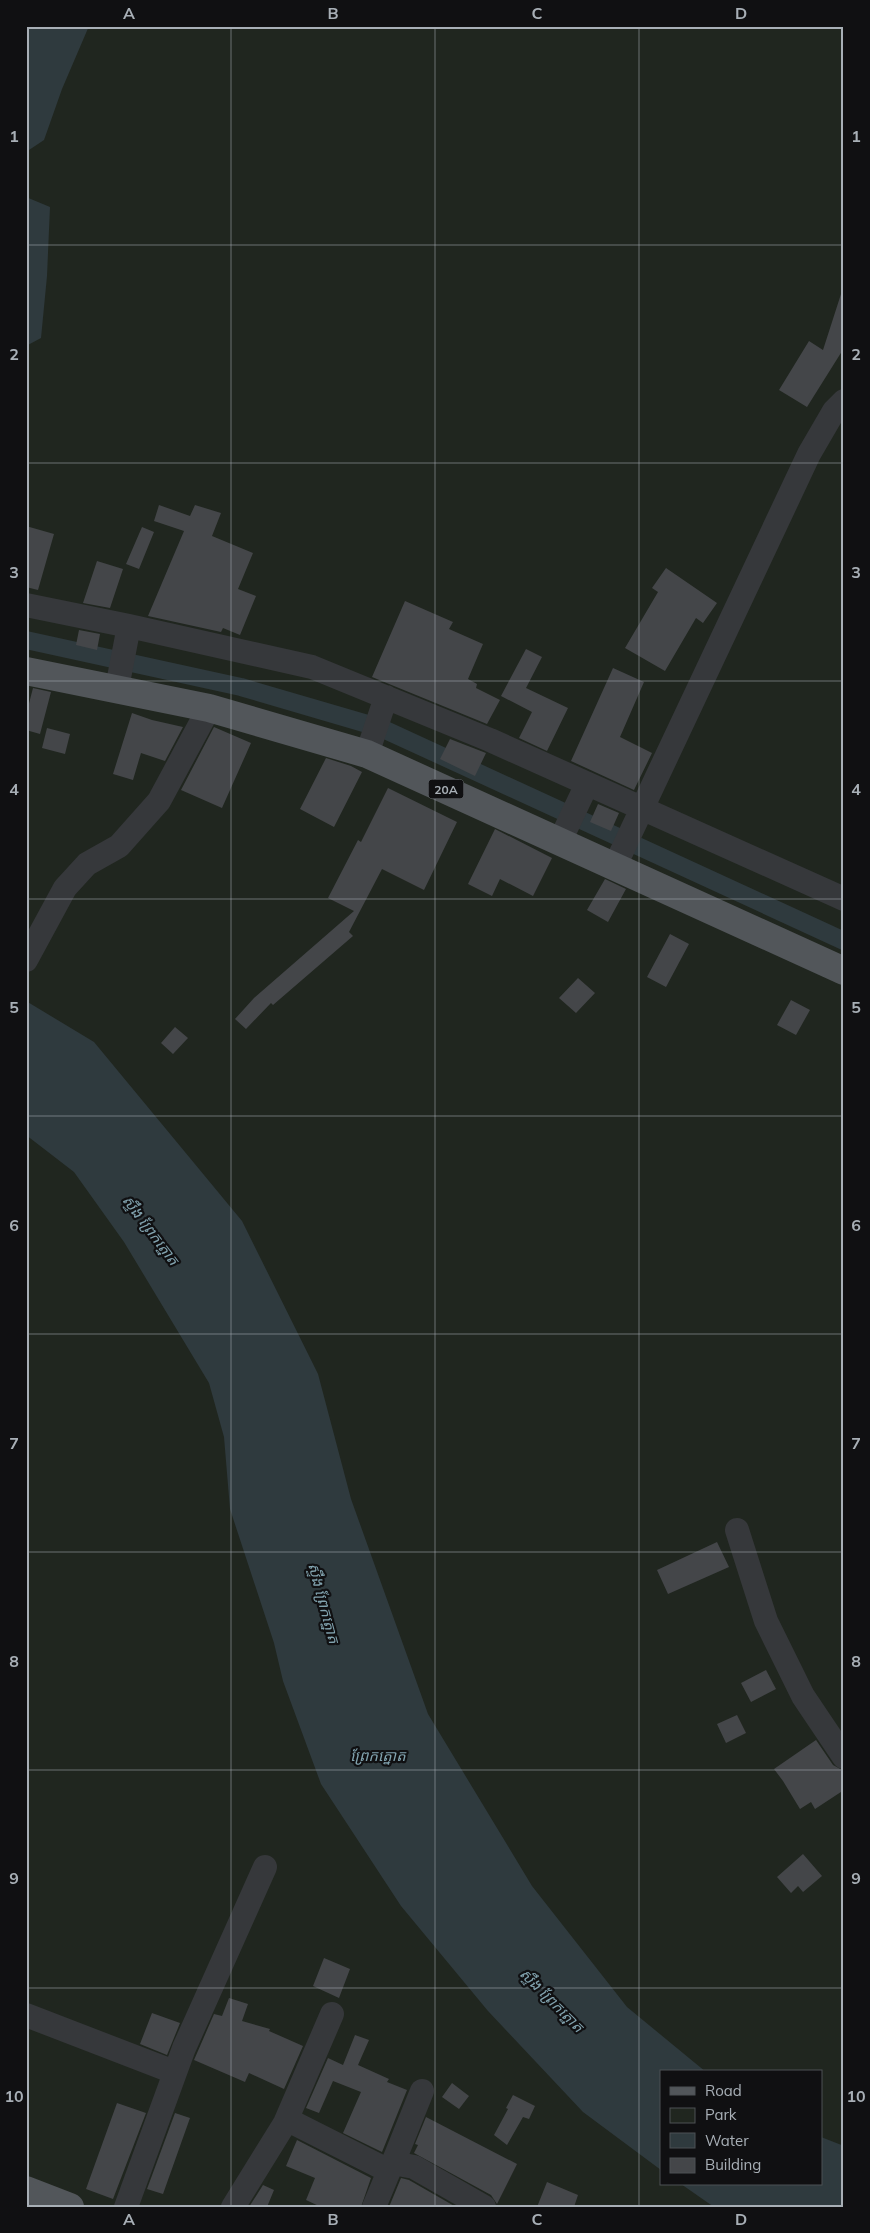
<svg xmlns="http://www.w3.org/2000/svg" width="870" height="2233" font-family="Mulish,'Noto Sans Khmer',sans-serif">
	<style>
		.green { fill: #20261f; fill-rule: evenodd }
		.water { fill: #2f3a3e }
		.lines { fill: none; stroke-linecap: round; stroke-linejoin: round }
		.canal { stroke: #2f3a3e; stroke-width: 18 }
		.building { fill: #444649 }
		.minor { stroke: #36383b; stroke-width: 24 }
		.major { stroke: #52565a; stroke-width: 28 }
		.grid { fill: none; stroke: #a8afb6; stroke-width: 1; stroke-opacity: 0.55 }
		.labels { text-anchor: middle; dominant-baseline: central; stroke-width: 4.5; stroke-linejoin: round; paint-order: stroke }
		.shield { fill: #101012; stroke: #7a7f85; stroke-width: 1 }
		.shield-label { font-size: 12px; font-weight: bold; fill: #a8afb6 }
		.water-label { font-size: 15px; font-style: italic; fill: #81a2ae; stroke: #101012 }
		.neatline { fill: none; stroke: #a8afb6; stroke-width: 2 }
		.grid-label { font-size: 16px; text-anchor: middle; font-weight: bold; fill: #a8afb6 }
	</style>
	<rect width="100%" height="100%" fill="#151517"/>
	<!-- green -->
	<path class="green" d="M26 26H844V2207H26ZM661 2072H821V2184H661Z"/>
	<!-- water -->
	<path class="water" d="M26 26H89L62 89 44 140 26 152Z
		M26 197 50 207 47 276 41 338 26 346Z
		M26 1001 94 1042 242 1221 318 1374 351 1499 428 1714 532 1886 627 2007 706 2072H661V2170L583 2112 488 2011 401 1906 321 1784 283 1681 274 1643 230 1509 224 1437 209 1383 124 1242 74 1172 26 1135Z
		M821 2137 844 2146V2207H714L681 2184H821Z"/>
	<g class="lines">
		<!-- canal -->
		<path class="canal" d="M26 640 241 687 381 728 844 941"/>
	</g>
	<!-- building -->
	<path class="building" d="M841 294 844 295V348L807 407 779 390 809 341 823 350Z
		M159 505 190 516 195 505 221 513 212 536 253 553 238 589 256 596 240 635 223 628 221 632 148 616 184 531 154 521Z
		M26 526 54 534 38 590 26 587Z
		M142 527 154 532 139 569 126 564Z
		M97 561 123 569 110 608 83 603Z
		M666 568 717 603 703 623 696 618 665 671 625 648 658 592 652 588Z
		M405 601 453 622 449 629 483 644 468 679 477 684 476 688 500 700 487 724 372 677Z
		M79 630 100 634 97 650 76 645Z
		M526 649 542 657 526 688 568 708 547 751 519 738 532 712 501 696Z
		M613 668 644 682 620 737 652 753 634 790 571 761Z
		M33 688 51 692 40 734 26 730V715Z
		M132 713 152 720 183 727 165 761 141 753 133 780 113 774Z
		M214 727 251 743 222 808 181 790Z
		M47 728 70 734 65 754 42 748Z
		M450 739 486 753 475 776 440 759Z
		M326 758 351 766 362 772 334 827 300 809Z
		M388 788 457 822 424 890 382 869 349 932 353 936 273 1005 271 1003 246 1029 235 1019 254 998 354 911 328 898 358 840 361 842Z
		M598 804 619 813 611 831 590 822Z
		M495 829 552 858 533 896 500 879 492 896 468 884Z
		M605 879 626 889 608 922 587 910Z
		M670 934 689 944 666 987 647 977Z
		M578 978 595 993 576 1013 559 998Z
		M791 1000 810 1010 796 1035 777 1025Z
		M175 1027 188 1038 173 1054 161 1043Z
		M717 1542 729 1567 668 1594 657 1570Z
		M766 1670 776 1689 751 1702 741 1683Z
		M737 1715 746 1733 726 1743 717 1724Z
		M816 1740 833 1765 844 1771V1790L815 1809 811 1802 800 1809 783 1781 774 1769Z
		M803 1854 822 1876 803 1892 798 1886 791 1893 777 1877Z
		M324 1958 350 1969 339 1998 313 1986Z
		M229 1998 248 2004 242 2021 270 2029 269 2031 303 2046 284 2089 249 2073 245 2082 194 2060 214 2014 222 2016Z
		M152 2013 180 2023 167 2055 140 2044Z
		M355 2035 369 2040 358 2065 389 2079 387 2082 407 2090 382 2152 343 2133 361 2092 333 2081 319 2113 306 2108 328 2058 343 2065Z
		M452 2083 469 2096 459 2109 442 2097Z
		M513 2095 535 2106 529 2119 523 2117 507 2145 494 2135 508 2109 506 2108Z
		M117 2103 146 2113 113 2199 86 2189Z
		M175 2113 190 2118 163 2194 147 2189Z
		M426 2117 517 2164 497 2204 491 2195 414 2153 418 2145 415 2144Z
		M297 2140 371 2178 361 2207H321L306 2200 315 2178 286 2166Z
		M401 2178 409 2180 456 2207H389Z
		M547 2182 578 2195 574 2207H537Z
		M263 2185 274 2190 267 2207H249Z"/>
	<g class="lines">
		<!-- minor -->
		<path class="minor" d="M26 605 129 626 312 667 490 740 844 899
			M117 688 129 626
			M367 754 386 697
			M560 841 587 784
			M614 868 809 454 834 411 844 401
			M26 960 65 888 87 864 119 846 159 801 209 708
			M737 1530 766 1621 803 1696 844 1757
			M26 2015 174 2072
			M285 2123 332 2014
			M393 2163 422 2091
			M126 2207 184 2048 265 1867
			M233 2207 285 2123H294L389 2171 393 2163 414 2167 484 2207
			M374 2207 389 2171"/>
		<!-- major -->
		<path class="major" d="M26 671 209 708 367 754 844 971
			M26 2190 70 2207"/>
	</g>
	<!-- grid -->
	<path class="grid" d="M231 26V2207M435 26V2207M639 26V2207M26 245H844M26 463H844M26 681H844M26 899H844M26 1116H844M26 1334H844M26 1552H844M26 1770H844M26 1988H844"/>
	<g class="labels">
		<!-- shield labels -->
		<rect class="shield" x="428.5" y="779.5" width="35" height="19" rx="4"/>
		<g class="shield-label">
			<text x="446" y="789">20A</text>
		</g>
		<!-- water labels -->
		<g class="water-label">
			<text transform="translate(151 1230) rotate(53)">ស្ទឹង ព្រែកត្នោត</text>
			<text transform="translate(324 1603) rotate(75)">ស្ទឹង ព្រែកត្នោត</text>
			<text x="378" y="1755">ព្រែកត្នោត</text>
			<text transform="translate(552 2000) rotate(45)">ស្ទឹង ព្រែកត្នោត</text>
		</g>
	</g>
	<!-- border -->
	<rect width="870" height="2233" fill="none" stroke="#101012" stroke-width="55"/>
	<!-- legend -->
	<rect x="660" y="2070" width="162" height="115" fill="#101012" stroke="#4d5054"/>
	<rect x="670" y="2087" width="25" height="8" fill="#52565a" stroke="#4d5054"/>
	<text x="705" y="2096" font-size="15" fill="#a8afb6">Road</text>
	<rect x="670" y="2108" width="25" height="15" fill="#20261f" stroke="#4d5054"/>
	<text x="705" y="2120" font-size="15" fill="#a8afb6">Park</text>
	<rect x="670" y="2133" width="25" height="15" fill="#2f3a3e" stroke="#4d5054"/>
	<text x="705" y="2146" font-size="15" fill="#a8afb6">Water</text>
	<rect x="670" y="2158" width="25" height="15" fill="#444649" stroke="#4d5054"/>
	<text x="705" y="2170" font-size="15" fill="#a8afb6">Building</text>
	<rect x="28" y="28" width="814" height="2178" class="neatline"/>
	<g class="grid-label">
		<text x="129" y="19">A</text>
		<text x="333" y="19">B</text>
		<text x="537" y="19">C</text>
		<text x="741" y="19">D</text>
		<text x="14" y="142">1</text>
		<text x="856" y="142">1</text>
		<text x="14" y="360">2</text>
		<text x="856" y="360">2</text>
		<text x="14" y="578">3</text>
		<text x="856" y="578">3</text>
		<text x="14" y="795">4</text>
		<text x="856" y="795">4</text>
		<text x="14" y="1013">5</text>
		<text x="856" y="1013">5</text>
		<text x="14" y="1231">6</text>
		<text x="856" y="1231">6</text>
		<text x="14" y="1449">7</text>
		<text x="856" y="1449">7</text>
		<text x="14" y="1667">8</text>
		<text x="856" y="1667">8</text>
		<text x="14" y="1884">9</text>
		<text x="856" y="1884">9</text>
		<text x="14" y="2102">10</text>
		<text x="856" y="2102">10</text>
		<text x="129" y="2225">A</text>
		<text x="333" y="2225">B</text>
		<text x="537" y="2225">C</text>
		<text x="741" y="2225">D</text>
	</g>
</svg>
